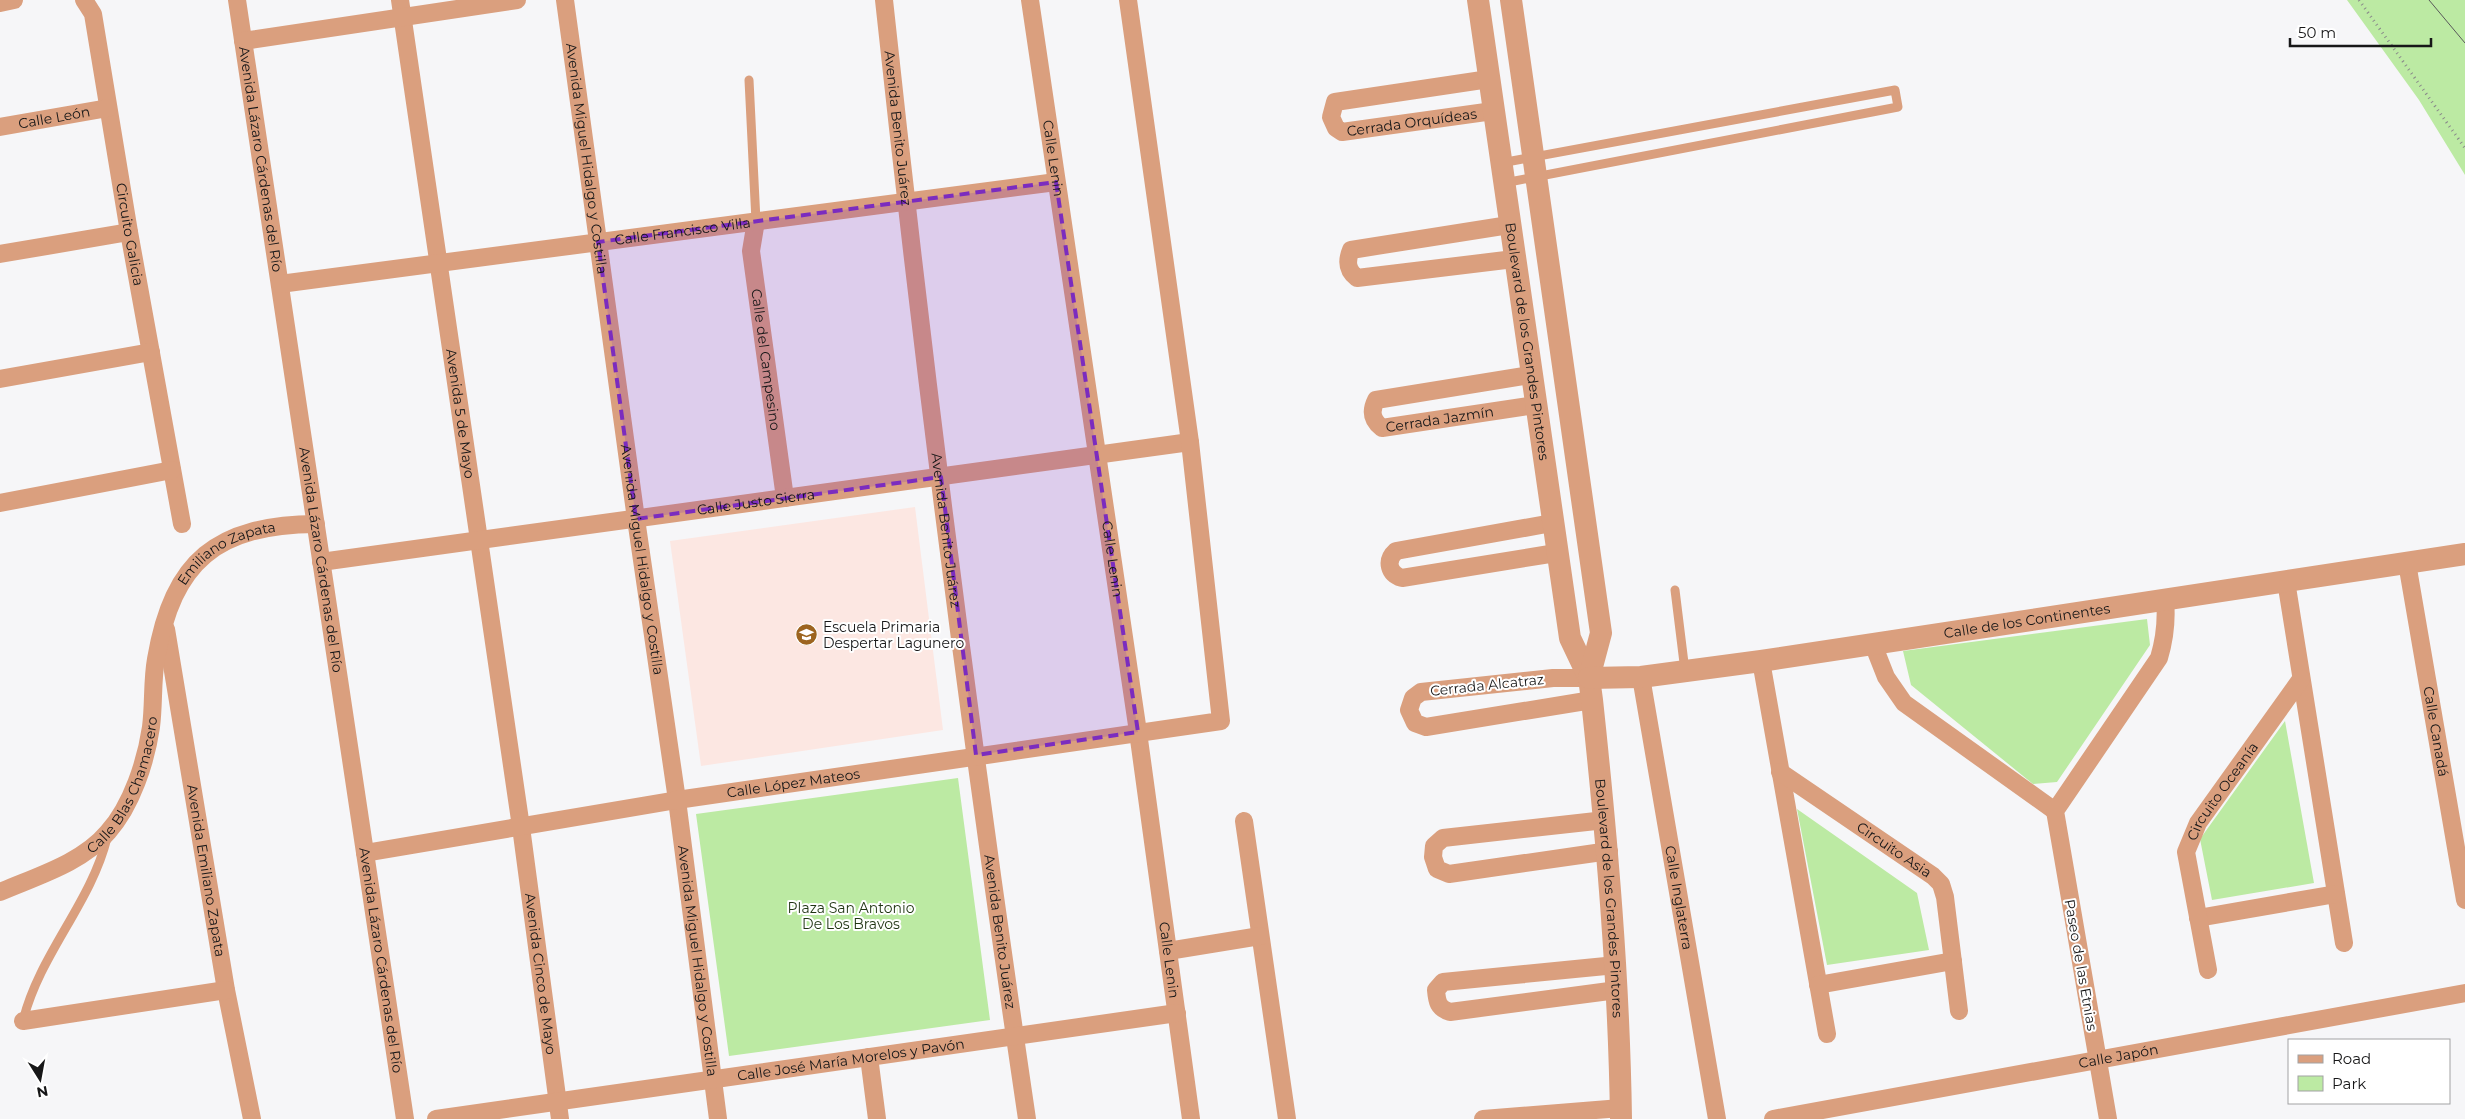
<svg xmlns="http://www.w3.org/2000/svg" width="2465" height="1119" font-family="Montserrat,sans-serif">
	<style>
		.education { fill: #fce7e2 }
		.green { fill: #bceaa3 }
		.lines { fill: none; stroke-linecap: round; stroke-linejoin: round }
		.path { stroke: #89898a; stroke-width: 3; stroke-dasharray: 1 4; stroke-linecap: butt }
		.service { stroke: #da9f7e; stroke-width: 9 }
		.minor { stroke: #da9f7e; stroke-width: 18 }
		.tertiary { stroke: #da9f7e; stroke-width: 22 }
		.tram { stroke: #59595a; stroke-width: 1 }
		.marked { fill: #7b2cbf; fill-opacity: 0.2; stroke: #7b2cbf; stroke-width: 4; stroke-dasharray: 10 6; stroke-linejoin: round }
		.labels { text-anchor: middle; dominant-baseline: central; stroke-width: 4; stroke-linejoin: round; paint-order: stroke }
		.street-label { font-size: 14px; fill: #171718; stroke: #fff }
		.poi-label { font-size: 14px; fill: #171718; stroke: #fff; text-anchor: start }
		.park-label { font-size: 14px; fill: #1f3412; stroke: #fff }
	</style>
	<rect width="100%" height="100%" fill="#f6f6f8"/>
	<!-- education -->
	<path class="education" d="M915 507 943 730 701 766 670 541Z"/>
	<!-- green -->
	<path class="green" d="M2347 0H2465V175L2419 100Z
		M2147 619 2150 645 2057 782 2033 784 1911 685 1903 651Z
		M2285 721 2314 883 2212 900 2200 839Z
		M958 778 990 1020 729 1056 696 814Z
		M1797 809 1917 893 1929 950 1827 965Z"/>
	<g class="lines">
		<!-- path -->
		<path class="path" d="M2359 0 2465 148"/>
		<!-- service -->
		<path class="service" d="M749 80 756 221
			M1501 163 1895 90 1898 107 1504 183
			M1675 590 1685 671
			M23 1021C39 955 91 903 107 838"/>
		<!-- minor -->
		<g class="minor">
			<path id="s1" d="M84 0 93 14 129 232 182 524"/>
			<path id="s2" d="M237 0 405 1119"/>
			<path id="s3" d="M400 0 521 827 560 1119"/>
			<path id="s4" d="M565 0 636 519 677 800 718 1119"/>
			<path id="s5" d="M884 0C924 374 972 747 1027 1119"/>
			<path id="s6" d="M1030 0 1138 732 1191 1119"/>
			<path d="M0 3 14 0"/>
			<path d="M243 41 517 0"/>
			<path id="s7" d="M1489 79 1335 102 1331 117 1336 128 1342 132 1493 111"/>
			<path id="s8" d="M0 127 108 108"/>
			<path id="s9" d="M756 221 751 251 785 498"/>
			<path d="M1509 225 1351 250C1346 262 1347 270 1357 278L1514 259"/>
			<path d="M0 254 129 232"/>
			<path id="s10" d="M280 284 1056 182"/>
			<path id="s11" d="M1530 375 1376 400C1370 412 1372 420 1382 428L1535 405"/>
			<path d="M0 379 151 352"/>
			<path d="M0 503 172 470"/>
			<path d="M1552 523 1396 551C1385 561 1389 574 1402 578L1556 553"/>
			<path id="s12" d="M321 562 1190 442"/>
			<path id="s13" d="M2407 563 2465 900"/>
			<path d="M2286 581 2344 943"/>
			<path id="s14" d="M166 629 226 990 252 1119"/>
			<path d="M1873 644 1886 677 1904 703 2055 811"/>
			<path d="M1761 661 1827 1034"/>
			<path id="s15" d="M1641 677 1717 1119"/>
			<path d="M1589 678H1553L1421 692 1413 698 1409 710 1415 723 1426 727 1592 700"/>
			<path id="s16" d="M1780 772 1933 876 1941 884 1945 897 1959 1011"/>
			<path d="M1605 820 1443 838 1434 846 1433 857 1437 869 1449 874 1609 851"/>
			<path d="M1244 821 1287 1119"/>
			<path id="s17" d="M365 853 677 800 1221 721 1190 442 1128 0"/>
			<path id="s18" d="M0 892C37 876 82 863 108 832 132 805 146 761 151 727 154 704 152 681 156 659 173 560 217 525 316 524"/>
			<path d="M2198 918 2336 894"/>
			<path d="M1168 951 1260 936"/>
			<path d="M1616 965 1443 982 1436 990C1437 1002 1438 1008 1450 1012L1617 990"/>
			<path id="s19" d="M2208 970 2186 852 2198 823 2301 679"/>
			<path d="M1818 985 1953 961"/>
			<path d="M23 1021 226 990"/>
			<path d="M869 1057 877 1119"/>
			<path id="s20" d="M436 1119 1177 1013"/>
			<path d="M1483 1119 1621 1108"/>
			<path id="s21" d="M1773 1119 2465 993"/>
			<path d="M2108 1119 2055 811 2159 658C2165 638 2167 621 2165 600"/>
		</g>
		<!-- tertiary -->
		<g class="tertiary">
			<path id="s22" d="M1478 0 1570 638 1589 678 1592 700C1607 840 1619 978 1621 1119"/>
			<path d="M1511 0 1601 633 1589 678"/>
			<path id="s23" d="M1589 678 1641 677 1761 661 2465 554"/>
		</g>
		<!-- tram -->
		<path class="tram" d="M2429 0 2465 43"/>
	</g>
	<!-- marked area -->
	<path class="marked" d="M1056 182 1138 732 976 755 941 477 636 519 598 242Z"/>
	<!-- icons -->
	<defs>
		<symbol id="school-disc" viewBox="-11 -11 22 22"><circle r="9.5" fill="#9c641f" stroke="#fff"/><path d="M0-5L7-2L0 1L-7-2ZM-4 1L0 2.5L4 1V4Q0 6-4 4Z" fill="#fff"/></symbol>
	</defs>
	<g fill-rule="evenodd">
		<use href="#school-disc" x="794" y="622" width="25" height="25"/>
	</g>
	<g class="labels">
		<!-- street labels -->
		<g class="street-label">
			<text stroke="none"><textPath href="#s8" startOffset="55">Calle León</textPath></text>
			<text stroke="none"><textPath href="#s7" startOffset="261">Cerrada Orquídeas</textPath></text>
			<text stroke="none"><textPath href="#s5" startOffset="129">Avenida Benito Juárez</textPath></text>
			<text stroke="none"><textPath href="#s4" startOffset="160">Avenida Miguel Hidalgo y Costilla</textPath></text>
			<text stroke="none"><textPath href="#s2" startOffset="161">Avenida Lázaro Cárdenas del Río</textPath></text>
			<text stroke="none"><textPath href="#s6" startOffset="160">Calle Lenin</textPath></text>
			<text stroke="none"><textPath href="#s10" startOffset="406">Calle Francisco Villa</textPath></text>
			<text stroke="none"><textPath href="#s1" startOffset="240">Circuito Galicia</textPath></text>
			<text stroke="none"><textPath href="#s22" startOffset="345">Boulevard de los Grandes Pintores</textPath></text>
			<text stroke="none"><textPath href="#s9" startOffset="140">Calle del Campesino</textPath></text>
			<text stroke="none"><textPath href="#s3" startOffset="418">Avenida 5 de Mayo</textPath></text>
			<text stroke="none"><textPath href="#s11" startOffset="246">Cerrada Jazmín</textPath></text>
			<text stroke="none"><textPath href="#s12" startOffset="439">Calle Justo Sierra</textPath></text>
			<text stroke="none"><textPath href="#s5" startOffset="534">Avenida Benito Juárez</textPath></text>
			<text stroke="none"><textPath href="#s18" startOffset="445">Emiliano Zapata</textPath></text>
			<text stroke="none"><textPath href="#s4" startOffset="565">Avenida Miguel Hidalgo y Costilla</textPath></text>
			<text stroke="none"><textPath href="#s6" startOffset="565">Calle Lenin</textPath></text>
			<text stroke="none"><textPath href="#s2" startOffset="566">Avenida Lázaro Cárdenas del Río</textPath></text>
			<text stroke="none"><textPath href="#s23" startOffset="442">Calle de los Continentes</textPath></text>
			<text transform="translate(1487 685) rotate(-6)">Cerrada Alcatraz</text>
			<text stroke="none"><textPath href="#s13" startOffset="171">Calle Canadá</textPath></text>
			<text stroke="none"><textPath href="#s18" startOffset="174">Calle Blas Chamacero</textPath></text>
			<text stroke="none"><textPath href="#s17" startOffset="434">Calle López Mateos</textPath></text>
			<text stroke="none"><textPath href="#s19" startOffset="191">Circuito Oceanía</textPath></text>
			<text stroke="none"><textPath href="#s16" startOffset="138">Circuito Asia</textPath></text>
			<text stroke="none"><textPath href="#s14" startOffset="245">Avenida Emiliano Zapata</textPath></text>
			<text stroke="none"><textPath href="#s22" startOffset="910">Boulevard de los Grandes Pintores</textPath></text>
			<text stroke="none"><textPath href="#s15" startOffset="224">Calle Inglaterra</textPath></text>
			<text stroke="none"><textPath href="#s5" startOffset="939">Avenida Benito Juárez</textPath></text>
			<text stroke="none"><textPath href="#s2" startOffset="971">Avenida Lázaro Cárdenas del Río</textPath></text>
			<text stroke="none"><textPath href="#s6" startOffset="970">Calle Lenin</textPath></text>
			<text stroke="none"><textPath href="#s4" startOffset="970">Avenida Miguel Hidalgo y Costilla</textPath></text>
			<text transform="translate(2081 965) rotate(80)">Paseo de las Etnias</text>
			<text stroke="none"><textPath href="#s3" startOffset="984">Avenida Cinco de Mayo</textPath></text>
			<text stroke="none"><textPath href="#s21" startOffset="351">Calle Japón</textPath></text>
			<text stroke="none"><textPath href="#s20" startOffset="419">Calle José María Morelos y Pavón</textPath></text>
		</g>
		<!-- poi labels -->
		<g class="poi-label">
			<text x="823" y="627">Escuela Primaria<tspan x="823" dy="16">Despertar Lagunero</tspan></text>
		</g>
		<!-- park labels -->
		<g class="park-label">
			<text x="851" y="908">Plaza San Antonio<tspan x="851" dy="16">De Los Bravos</tspan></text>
		</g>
	</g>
	<!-- legend -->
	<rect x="2288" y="1039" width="162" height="65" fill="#ffffff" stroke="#a2a2a3"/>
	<rect x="2298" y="1055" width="25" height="8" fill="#da9f7e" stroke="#a2a2a3"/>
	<text x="2332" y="1064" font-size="15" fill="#171718">Road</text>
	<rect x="2298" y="1076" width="25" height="15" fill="#bceaa3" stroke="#a2a2a3"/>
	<text x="2332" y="1089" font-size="15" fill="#171718">Park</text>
	<!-- north arrow -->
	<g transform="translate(40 1079) rotate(169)" stroke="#ffffff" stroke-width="4" paint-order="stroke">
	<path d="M0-4L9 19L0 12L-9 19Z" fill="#171718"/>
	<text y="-8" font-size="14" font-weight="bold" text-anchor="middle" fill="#171718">N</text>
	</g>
	<!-- scale -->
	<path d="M2290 38v8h141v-8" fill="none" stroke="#171718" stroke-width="2.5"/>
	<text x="2298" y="38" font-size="15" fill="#171718" stroke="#ffffff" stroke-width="4" paint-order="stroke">50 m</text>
</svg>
